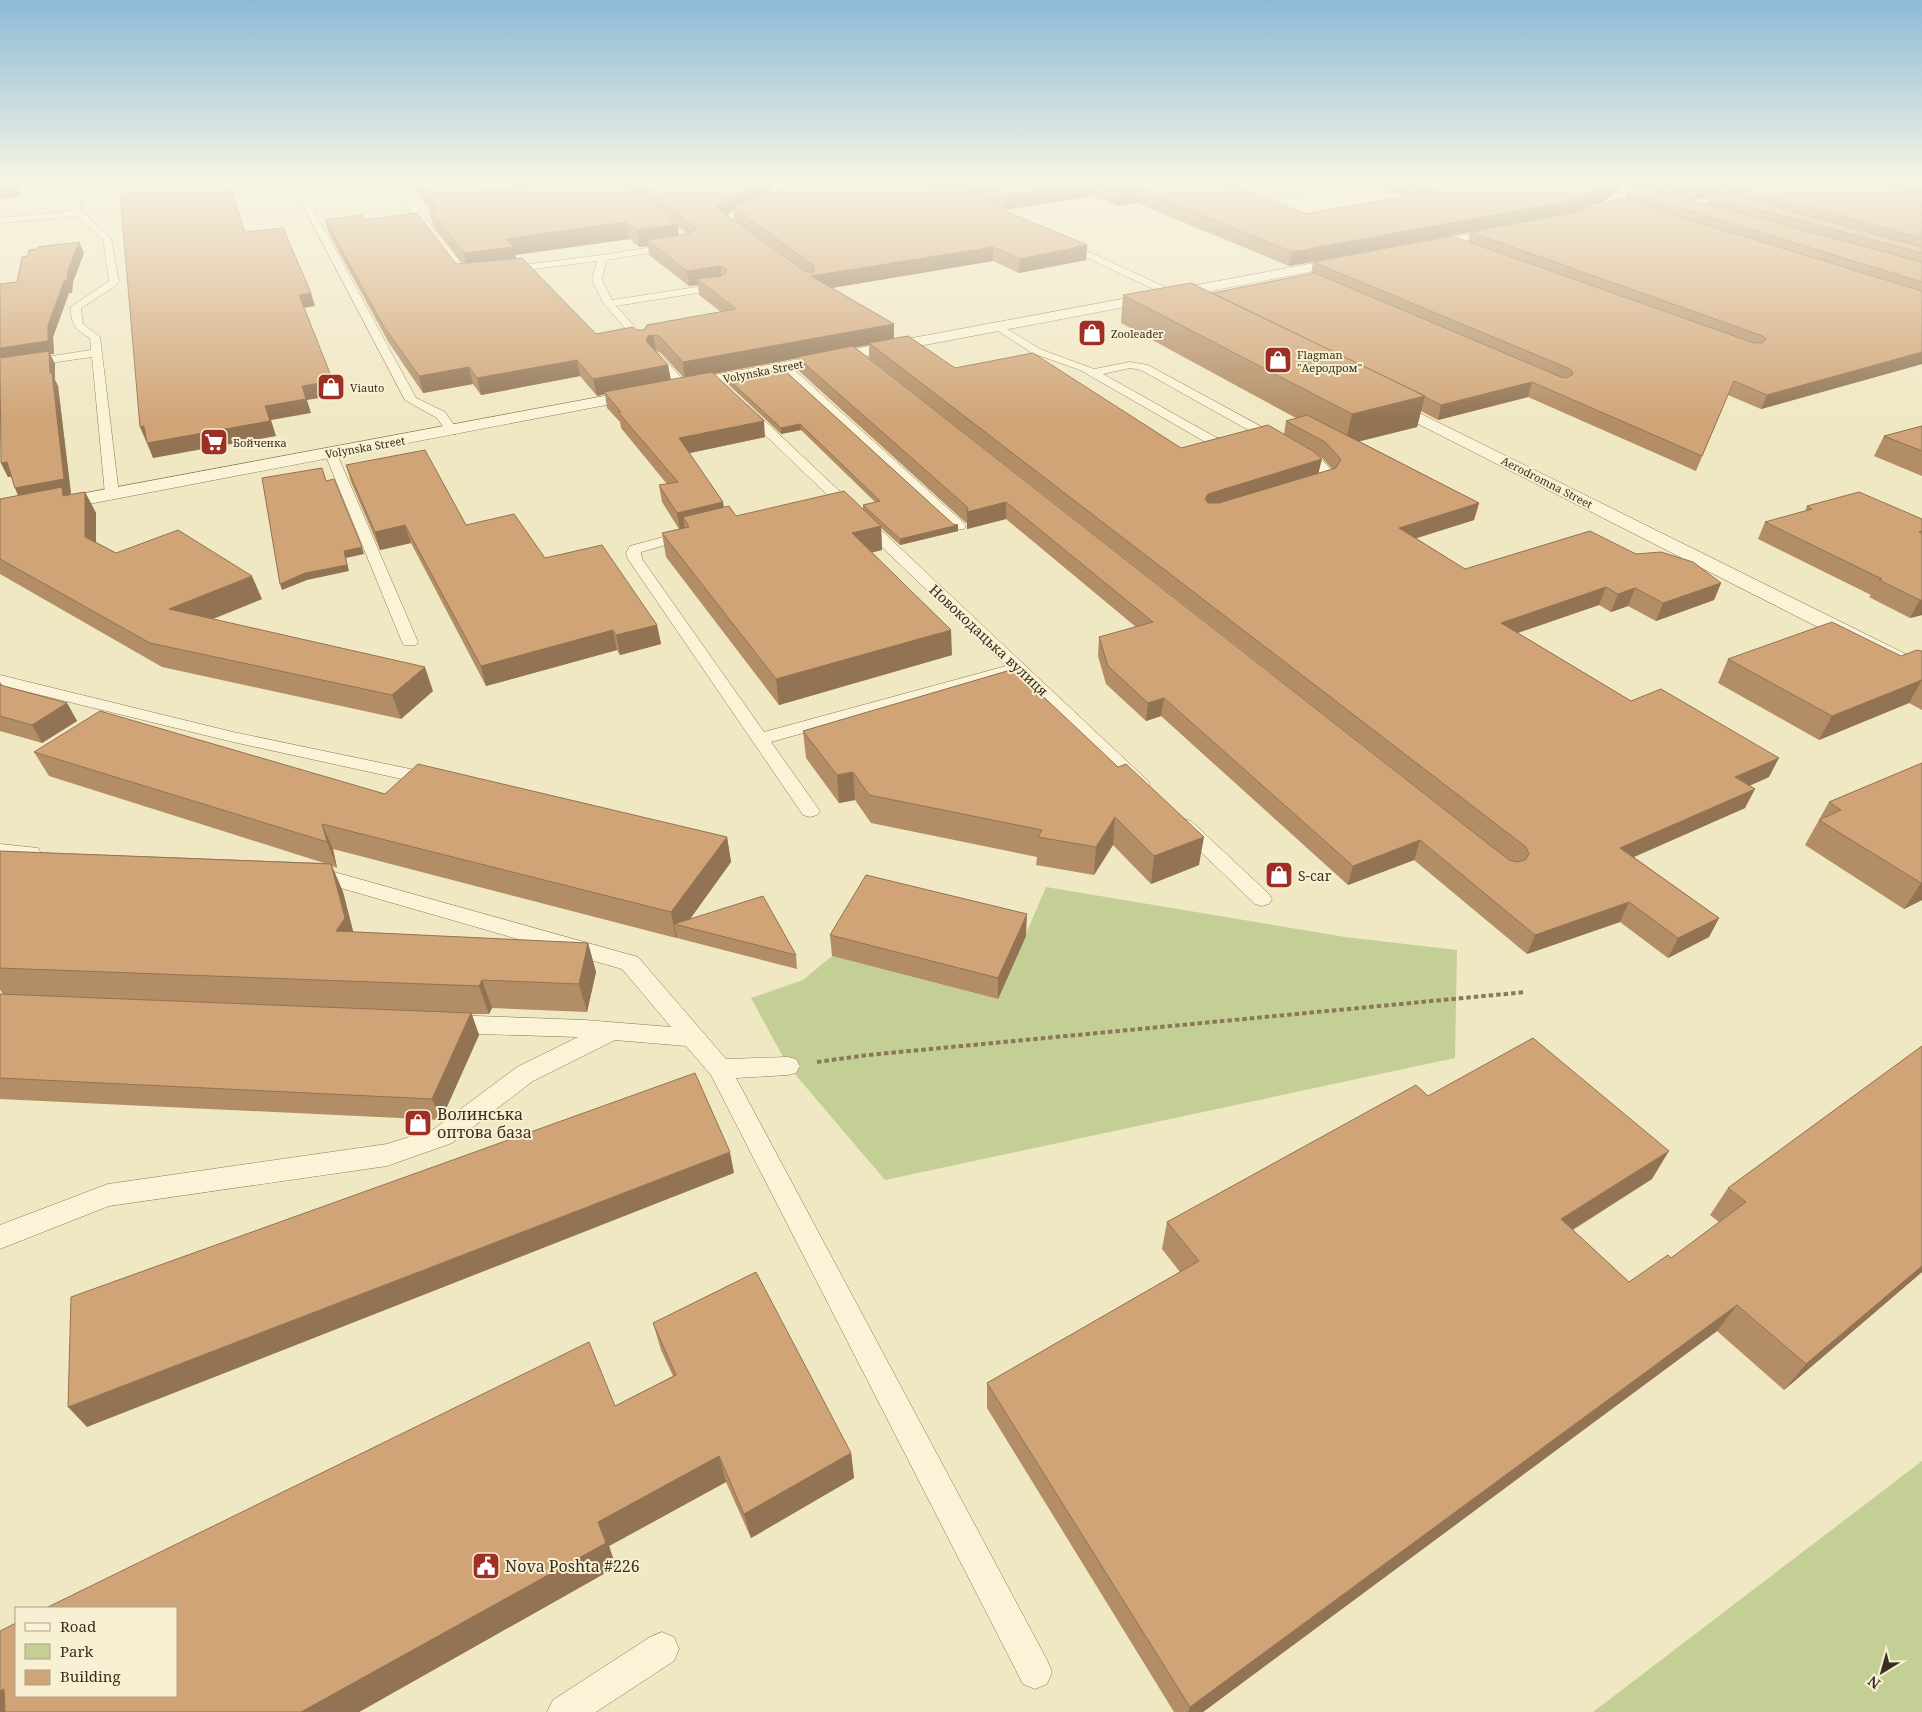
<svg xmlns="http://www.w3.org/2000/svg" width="1922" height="1712" font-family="'Noto Serif',serif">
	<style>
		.green { fill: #c4cf96 }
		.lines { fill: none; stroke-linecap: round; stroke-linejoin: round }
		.service-casing { stroke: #8c7859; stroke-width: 1 }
		.minor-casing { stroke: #8c7859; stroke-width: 1 }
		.tertiary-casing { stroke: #8c7859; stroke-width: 1 }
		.path { stroke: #8c7859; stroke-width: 4; stroke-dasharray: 4.5 3; stroke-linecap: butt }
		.service { fill: #faf3d7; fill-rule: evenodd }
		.minor { fill: #faf3d7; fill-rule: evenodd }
		.tertiary { fill: #faf3d7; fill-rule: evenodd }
		.wall { fill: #b38d66; fill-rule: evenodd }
		.shaded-wall { fill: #927353 }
		.building { fill: #d0a477; stroke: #927353 }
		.labels { text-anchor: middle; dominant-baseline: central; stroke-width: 4; stroke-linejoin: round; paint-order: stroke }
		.far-poi-label { font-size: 11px; fill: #3b2e1e; stroke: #f7f0d3; text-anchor: start }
		.far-street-label { font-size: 11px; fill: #3b2e1e; stroke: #f7f0d3 }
		.street-label { font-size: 14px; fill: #3b2e1e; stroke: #f7f0d3 }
		.poi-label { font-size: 14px; fill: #3b2e1e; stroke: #f7f0d3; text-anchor: start }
		.near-poi-label { font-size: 16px; fill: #3b2e1e; stroke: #f7f0d3; text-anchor: start }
	</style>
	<rect width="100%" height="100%" fill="#f0e7c3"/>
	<!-- green -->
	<path class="green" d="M1206 181H1283L1320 194 1265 203Z
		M1299 181H1331L1352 188 1330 192Z
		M1046 887 1345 937 1457 950 1455 1058 885 1180 788 1066 751 998 803 980 832 956 998 999Z
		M1922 1461V1712H1593Z"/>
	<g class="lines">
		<defs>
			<path id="service" d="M69 181H77L81 210 111 238 119 282 114 287 81 308 83 324 100 337 119 494 112 498 105 494 92 357 0 370V364L91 350 90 338C76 330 70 324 71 307L109 281 103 239 77 216 0 223 1 218 73 211Z
				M290 181H298L416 398 445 412 458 431 456 434H448L437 418 405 400Z
				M389 181H397L437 234V238H431Z
				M482 181H491L504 193H518L522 195 518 197 499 198Z
				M776 181H784C779 190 782 197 777 205L738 216 731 221 744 231V235H738L722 223V219L732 212 771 201V189Z
				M657 213 696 243 691 246 606 260 602 280 612 300 722 283 727 286 722 289 616 306 647 340 648 342 647 344H639L604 304 592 280 597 261 505 273 500 270 505 267 602 255 684 242 654 218 653 216Z
				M1063 240 1176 292 1177 294 1176 296H1168L1060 245V241Z
				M999 324 1040 349 1094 369 1130 362 1148 365 1321 459 1336 475 1331 483 1311 488 1306 487 1304 484 1306 481 1322 476 1311 465 1141 370 1130 368 1103 374 1217 438H1237L1243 442C1235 450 1219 446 1209 444L1080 370 1032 353 995 329 994 327 995 325Z
				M656 353 660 354 687 384 689 386 687 388H679L652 358 650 356 652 354Z
				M785 364 789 365 964 523 966 526 964 529H954L781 369 779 367Z
				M745 405 749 406 1148 781 1150 785 1148 789 1141 791 1134 789 1015 674 771 742 820 811 817 815 810 817 803 815 628 559 626 553 630 546 689 530 694 531 696 534 694 537 641 552 642 559 764 732 1006 666 741 412 739 409Z
				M331 450 337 454 418 642 416 645H404L402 642 325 454Z
				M0 675 233 732 434 774 441 776 443 780 441 784 434 786 233 742 0 685Z
				M1184 819 1191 821 1269 894 1272 899 1269 904 1262 906 1255 904 1177 829 1174 825 1177 821Z
				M0 844 38 848 41 853 38 858 31 860 0 858Z
				M311 869 327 870 638 957 726 1059 788 1057 796 1059 800 1066 796 1073 788 1075 736 1078 1047 1660 1052 1672 1047 1684 1035 1689 1023 1684 711 1075 686 1046 615 1040 533 1081 452 1143 387 1166 109 1206 0 1249V1225L108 1184 387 1144 434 1129 517 1067 578 1037 449 1033 441 1030 437 1024 441 1018 449 1015 585 1020 671 1027 622 969 327 884 304 881 301 876 304 871Z
				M662 1632 674 1637 679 1649 674 1661 596 1712H547L553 1700 650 1637Z"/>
			<path id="minor" d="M1385 396 1922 662V678L1914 676 1379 404 1377 401 1379 398Z"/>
			<path id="tertiary" d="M1618 181H1629L1632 192C1622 205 1601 221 1584 216L1582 214 1584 212C1598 208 1610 203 1620 192Z
				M1504 227 1510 231 1508 234 1424 251 1418 247 1424 243Z
				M1347 257 1352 258 1353 261 1352 264 682 391 676 389 674 386 676 383 682 381Z
				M642 389 648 391 650 394 648 397 0 521V509Z"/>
		</defs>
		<!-- service casing -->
		<use href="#service" class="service-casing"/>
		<!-- minor casing -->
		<use href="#minor" class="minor-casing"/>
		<!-- tertiary casing -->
		<use href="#tertiary" class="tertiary-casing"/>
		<!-- path -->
		<path class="path" d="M817 1062 868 1055 1526 992"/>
		<!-- service -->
		<use href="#service" class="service"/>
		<!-- minor -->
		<use href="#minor" class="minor"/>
		<!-- tertiary -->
		<use href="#tertiary" class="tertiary"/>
	</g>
	<!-- wall -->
	<path class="wall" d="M408 181H453L463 193 631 188 630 181H774L769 189V195L776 193 780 186 781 181H1218L1306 214 1404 196 1356 181H1621L1618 190 1602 203 1568 214 1411 243 1468 242 1470 232 1573 213 1625 200 1628 192 1633 187 1632 183V181H1922V364L1761 409 1728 395 1696 471 1528 397 1438 420 1421 411 1417 427 1359 441 1479 503 1474 520 1416 538 1465 569 1636 554 1721 583 1714 600 1656 621 1628 606 1611 612 1599 605 1518 633 1631 701 1769 777 1749 786 1745 808 1634 857 1719 918 1709 937 1668 958 1620 922 1527 954 1414 860 1348 885 1161 716 1146 721 1106 684 1098 656 1099 637 1136 627 1006 519 967 529V523L965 522 799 371 798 358 714 374 765 437 689 453 723 502 724 508 736 516 863 509V505L875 502 801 430 781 434 729 385 728 379 783 369 953 524 958 525V531L900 545 881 528 882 550 872 552 952 655 779 705 666 557 662 533 679 529 662 502 659 485 667 484 621 428 620 422 607 408 605 394 597 396 580 376 481 395 473 384 423 393 389 343 329 234 325 220H365L456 264H462L433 226 429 209H430ZM1095 196 1118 206 1137 203 1289 266 1313 262 1311 274 1212 293 1123 295 1121 323 1296 418 1286 421 1284 434 1181 448 955 368 894 339V324L832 288 993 261 1019 273 1086 260 1087 245 986 203V201L1003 210ZM1708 198 1705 204 1693 201 1694 200ZM731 210H733L734 220 726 214ZM678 226 687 234 679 235ZM629 239 639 247 648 246 649 255 689 286 698 285 699 295 721 312 644 330H636L596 334 516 258 515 255ZM869 345V358L1510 860 854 347ZM656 351 661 353 683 377 671 380 668 365ZM1317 455 1322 458 1332 469 1319 473Z
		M79 242 84 253 73 282 72 293H69L53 337 54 354H50L55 364V380L58 386 71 494 85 492 96 513V542L116 553 262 599 213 619 433 691 401 719 162 667 0 574V499L18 496 15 488 11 477H8L1 463 17 282 28 256Z
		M1922 426V476L1874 456 1884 436Z
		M346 465 466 525 545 558 657 625 661 644 620 655 617 650 486 686 411 543 380 550 351 482Z
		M1807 506 1922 519V615L1910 618 1869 597 1871 595 1758 539 1765 522 1805 511Z
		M1922 651V710L1909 703 1819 740 1718 683 1728 659 1901 656Z
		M1014 669 1199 865 1151 884 1113 845 1094 875 1036 865 1037 857 871 823 855 800 839 803 806 758 803 731Z
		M0 682 3 686 67 703 77 721 42 743 0 731Z
		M34 752 385 794 727 837 731 862 690 919 796 955 797 969 677 938V937L676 938 333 849 337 868 332 866 343 892 353 932 588 943 596 972 587 1012 492 1008 489 1014H472L479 1035 441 1120 0 1099V994H3L0 990V851L324 863 49 776Z
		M1922 763V900L1904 909 1805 845 1829 802Z
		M830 935 1026 936 998 999 832 956Z
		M1922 1046V1272L1784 1390 1717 1331 1203 1712H1174L987 1408V1383L1180 1272 1162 1249 1167 1222 1428 1096 1652 1179 1573 1230 1629 1282 1671 1258 1719 1222 1710 1215 1728 1188Z
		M653 1323 851 1453 854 1478 751 1538 726 1482 609 1546 616 1567 359 1712 615 1406 673 1376 661 1350Z"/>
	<!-- shaded-wall -->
	<path class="shaded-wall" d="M16 181H19V183L20 197 0 199V190Z
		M768 181H774L769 189V200L733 207V210L720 220 718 206 730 197Z
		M1616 181H1621L1618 190 1602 203 1568 214 1289 266 1292 252Z
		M1096 183 1095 196 1003 210 1004 196Z
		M1720 185 1716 196H1708L1707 198 1694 200 1692 204 1697 189Z
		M1138 189 1137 203 1118 206 1119 192Z
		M626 222 629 239 515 255 517 264 468 271 464 253 505 239Z
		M677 224 680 241 647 240 648 246 639 247 637 230Z
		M79 242 84 253 73 282 72 293H69L53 337 54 354H50L55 364V380L58 386 71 494 22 503 15 488 0 362V348L48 325Z
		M1087 245 1086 260 1019 273 1020 259Z
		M993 247V261L813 291 811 276Z
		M720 266 722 281 697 279 698 285 689 286 687 271Z
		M311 293 315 306 303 308 299 295Z
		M894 324V340L869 343V345L799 358 797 357 798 358 685 379 683 362Z
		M653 335 656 351 646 341 648 336Z
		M1922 352V364L1761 409 1767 395Z
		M577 360 580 376 481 395 477 378Z
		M668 365 671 382 604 392 605 394 597 396 593 379Z
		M469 367 473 384 423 393 419 376Z
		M333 381 337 395 307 400 311 413 271 420 276 436 153 458 147 443 265 406 302 386Z
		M1532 382 1528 397 1438 420 1441 405Z
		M1425 396 1417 427 1345 445 1352 414Z
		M764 421 765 437 681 455 679 438Z
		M800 424 801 430 781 434V428Z
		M144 426 150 441H146L140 427Z
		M1322 459 1318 475 1205 510V499L1208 494Z
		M7 462 14 476 8 477 1 463Z
		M85 492 96 513V559L85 537Z
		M723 502 725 520 689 527 683 517 685 529 680 530 677 513Z
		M1006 502V519L967 529V512Z
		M1479 503 1474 520 1395 545 1399 528Z
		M405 525 411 543 380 550 375 532Z
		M958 525V531L900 545V539Z
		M881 526 882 550 854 557 852 533Z
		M362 547 364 554 346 558 349 571 307 580 282 590 280 584 344 551Z
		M252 576 262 599 180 632 169 609Z
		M1721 583 1714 600 1656 621 1663 603Z
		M1606 587 1599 605 1496 640 1501 623Z
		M1635 588 1628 606 1611 612 1618 594Z
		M1920 600H1922V615L1910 618Z
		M657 625 661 644 620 655 616 635Z
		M613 630 617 650 486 686 481 666Z
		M951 630 952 655 779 705 776 679Z
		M425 667 433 691 401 719 392 695Z
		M1922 680 1909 703 1819 740 1832 716Z
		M1164 698 1161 716 1146 721 1148 703Z
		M67 703 77 721 42 743 32 725Z
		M1779 758 1769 777 1726 796 1735 777Z
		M853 772 855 800 839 803 837 775Z
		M1755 789 1745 808 1611 867 1620 848Z
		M1115 817 1113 845 1094 875 1096 847Z
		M322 824 333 849 337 868 327 842Z
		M727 837 731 862 685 926 674 924 677 937 676 938 671 912Z
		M1204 837 1199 865 1151 884 1154 856Z
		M1420 840 1414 860 1348 885 1353 866Z
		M331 864 343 892 357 946 336 931Z
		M1922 882V900L1904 909 1921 883Z
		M1629 902 1620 922 1527 954 1535 935Z
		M1027 914 1026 936 998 999V978Z
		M1719 918 1709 937 1668 958 1678 938Z
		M588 943 596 972 587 1012 579 984Z
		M482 980 492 1008 489 1014 479 986Z
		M471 1013 479 1035 441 1120 432 1099Z
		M1669 1151 1652 1179 1546 1246 1561 1219Z
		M730 1152 734 1173 87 1427 68 1407Z
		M1922 1266V1272L1784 1390 1806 1364Z
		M1737 1305 1717 1331 1203 1712H1188L1190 1707Z
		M851 1453 854 1478 751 1538 744 1514Z
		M719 1456 726 1482 609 1546 616 1567 359 1712H301L598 1522Z
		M4 1689 32 1712H0V1691Z"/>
	<!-- building -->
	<path class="building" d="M0 181H16V188L0 190Z
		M119 181H228L245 232 283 228 311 293 299 295 333 381 302 386 306 399 265 406 270 421 147 443 144 426 140 427Z
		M417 181H453L463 193 554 181H623L677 224 637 230 626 222 505 239 514 247 464 253 429 209 438 208Z
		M637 181H768V186L730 197 718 206V209L806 272H814V266L733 207 737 204 776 193 780 186 781 181H907L963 189 986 199 979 200 1087 245 1020 259 993 247 811 276 894 324 683 362 659 336 653 335 648 336 646 341 668 365 593 379 577 360 477 378 469 367 419 376 384 327 325 220 362 215 365 220 417 213 456 264 522 258 596 334 633 327 636 330H644L647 325 736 309 697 279 721 276 726 273V269L720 266 687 271 647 240 689 234 696 229Z
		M971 181H1218L1306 214 1433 191 1401 181H1616L1606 189 1571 201 1292 252 1138 189 1119 192 1096 183 1004 196Z
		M1653 181H1876L1922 194V238L1732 187 1720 185 1697 189 1696 193Z
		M1907 181H1922V185Z
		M1635 185 1922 262V282L1628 192Z
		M1720 193 1731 195 1922 247V253L1708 196Z
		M1618 198 1922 291V352L1767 395 1734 381 1702 456 1532 382 1441 405 1425 397V396L1212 293 1315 273 1561 377 1566 378 1572 375 1573 372 1570 369 1313 262 1452 236 1754 343H1762L1766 339 1763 336 1470 232 1573 213 1599 206Z
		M79 242 68 270 67 281H64L48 325V341L0 348V284L17 282 22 257 28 256 29 250 37 249 38 247Z
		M1191 283 1425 396 1352 414 1123 295Z
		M908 336 955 368 1033 353 1181 448 1268 425 1313 451 1322 459 1208 494 1205 499 1208 503H1219L1336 468 1341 459 1325 442 1286 421 1307 415 1479 503 1399 528 1465 569 1590 531 1636 554 1661 552 1693 562 1721 583 1663 603 1635 588 1618 594 1606 587 1501 623 1631 701 1661 689 1779 758 1735 777 1755 789 1620 848 1719 918 1678 938 1629 902 1535 935 1420 840 1353 866 1164 698 1148 703 1108 666 1099 637 1153 622 1006 502 967 512 968 508 965 505 797 357 853 346 1509 860 1517 862 1525 860 1529 854 1526 847 869 343Z
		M49 351 50 373H52L64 479 15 488 7 462 1 463 0 358Z
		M783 369 953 524 958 525 900 539 863 505 880 501 800 424 781 428 728 379Z
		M712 372 764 421 679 438 723 502 677 513 659 485 678 482 618 412H621L604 392Z
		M1922 426V451L1884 436Z
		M425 450 466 525 514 514 545 558 602 545 657 625 616 635 613 630 481 666 405 525 375 532 346 465Z
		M322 468 326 481 334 479 362 547 344 551 347 565 305 573 280 584 262 478Z
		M62 487 63 496 85 492V537L116 553 178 530 252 576 169 609 425 667 392 695 150 643 0 559V499Z
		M844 491 881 526 852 533 951 630 776 679 662 533 689 527 683 517 729 506 736 516Z
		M1859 492 1922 519V531L1919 532 1922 534V600H1920L1879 580 1882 579 1765 522 1812 509 1807 506Z
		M1832 622 1901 656 1917 650 1922 651V680L1832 716 1728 659Z
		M1014 669 1118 767 1126 764 1204 837 1154 856 1115 817 1096 847 1038 837 1042 830 869 795 853 772 837 775 803 731Z
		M0 685 67 703 32 725 0 716Z
		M100 711 385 794 418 764 727 837 671 912 322 824 327 842 34 752Z
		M1922 763V882L1921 883 1819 820 1841 810 1829 802Z
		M0 851 331 864 345 918 336 931 588 943 579 984 482 980 479 986 0 968Z
		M866 875 1027 914 998 978 830 935Z
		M763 896 796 955 674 924Z
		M0 994 471 1013 432 1099 0 1078Z
		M1533 1038 1669 1151 1561 1219 1629 1282 1668 1255 1671 1258 1746 1202 1728 1188 1922 1046V1266L1806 1364 1737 1305 1190 1707 987 1383 1199 1261 1167 1222 1416 1085 1428 1096Z
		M695 1073 730 1152 68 1407 71 1297Z
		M756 1272 851 1453 744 1514 719 1456 598 1522 606 1543 301 1712H5L4 1689 0 1691V1631L16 1623V1696H176V1608H46L589 1342 615 1406 676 1375 653 1323Z"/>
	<!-- sky -->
	<linearGradient id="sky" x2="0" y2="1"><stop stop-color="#8dbad7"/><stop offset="0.43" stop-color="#f8f4e4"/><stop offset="1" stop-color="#f8f4e4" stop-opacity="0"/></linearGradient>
	<rect width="1922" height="421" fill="url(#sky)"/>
	<!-- icons -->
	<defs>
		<symbol id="shop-square" viewBox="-11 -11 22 22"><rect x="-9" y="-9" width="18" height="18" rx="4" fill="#9e2f26" stroke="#f7f0d3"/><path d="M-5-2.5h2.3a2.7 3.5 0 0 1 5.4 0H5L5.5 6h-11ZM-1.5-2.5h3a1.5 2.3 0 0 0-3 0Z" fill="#fff"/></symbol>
		<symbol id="supermarket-square" viewBox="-11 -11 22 22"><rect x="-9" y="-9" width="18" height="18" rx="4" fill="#9e2f26" stroke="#f7f0d3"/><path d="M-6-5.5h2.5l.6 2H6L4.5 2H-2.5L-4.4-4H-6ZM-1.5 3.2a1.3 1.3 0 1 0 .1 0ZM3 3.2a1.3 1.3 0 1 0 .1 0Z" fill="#fff"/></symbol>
		<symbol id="civic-square" viewBox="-11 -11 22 22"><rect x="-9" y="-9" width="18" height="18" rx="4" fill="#9e2f26" stroke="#f7f0d3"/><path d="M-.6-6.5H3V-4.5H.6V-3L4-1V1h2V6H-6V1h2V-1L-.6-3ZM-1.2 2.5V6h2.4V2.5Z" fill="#fff"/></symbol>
	</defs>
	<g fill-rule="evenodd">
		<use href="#shop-square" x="1076" y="317" width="32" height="32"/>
		<use href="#shop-square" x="1262" y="344" width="32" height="32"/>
		<use href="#shop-square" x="315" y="371" width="32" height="32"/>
		<use href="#supermarket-square" x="198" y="426" width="32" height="32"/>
		<use href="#shop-square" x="1263" y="859" width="32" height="32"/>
		<use href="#shop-square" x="402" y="1107" width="32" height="32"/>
		<use href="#civic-square" x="470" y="1550" width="32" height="32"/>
	</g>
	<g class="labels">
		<!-- far-poi labels -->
		<g class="far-poi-label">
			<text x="1111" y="333">Zooleader</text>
			<text x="1297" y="354">Flagman<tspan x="1297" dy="13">"Аеродром"</tspan></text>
			<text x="350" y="387">Viauto</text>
			<text x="233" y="442">Бойченка</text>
		</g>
		<!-- far-street labels -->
		<g class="far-street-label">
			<text transform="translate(763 371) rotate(-11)">Volynska Street</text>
			<text transform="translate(365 447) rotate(-10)">Volynska Street</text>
			<text transform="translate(1547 482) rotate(27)">Aerodromna Street</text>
		</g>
		<!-- street labels -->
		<g class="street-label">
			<text transform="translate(989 640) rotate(43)">Новокодацька вулиця</text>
		</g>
		<!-- poi labels -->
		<g class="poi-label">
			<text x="1298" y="875">S-car</text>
		</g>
		<!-- near-poi labels -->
		<g class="near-poi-label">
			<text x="437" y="1114">Волинська<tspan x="437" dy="18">оптова база</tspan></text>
			<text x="505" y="1566">Nova Poshta #226</text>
		</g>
	</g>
	<!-- legend -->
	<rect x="15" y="1607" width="162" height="90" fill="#f7f0d3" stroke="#aca28b"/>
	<rect x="25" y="1623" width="25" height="8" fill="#faf3d7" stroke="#aca28b"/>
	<text x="60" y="1632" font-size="15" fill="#3b2e1e">Road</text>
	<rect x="25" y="1644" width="25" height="15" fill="#c4cf96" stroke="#aca28b"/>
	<text x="60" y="1657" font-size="15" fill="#3b2e1e">Park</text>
	<rect x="25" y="1670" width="25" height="15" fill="#d0a477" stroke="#aca28b"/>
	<text x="60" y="1682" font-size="15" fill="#3b2e1e">Building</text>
	<!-- north arrow -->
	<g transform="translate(1882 1672) rotate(217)" stroke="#f7f0d3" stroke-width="4" paint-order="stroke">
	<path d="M0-4L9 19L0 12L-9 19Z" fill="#3b2e1e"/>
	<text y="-8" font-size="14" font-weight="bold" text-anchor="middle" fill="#3b2e1e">N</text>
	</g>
</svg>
